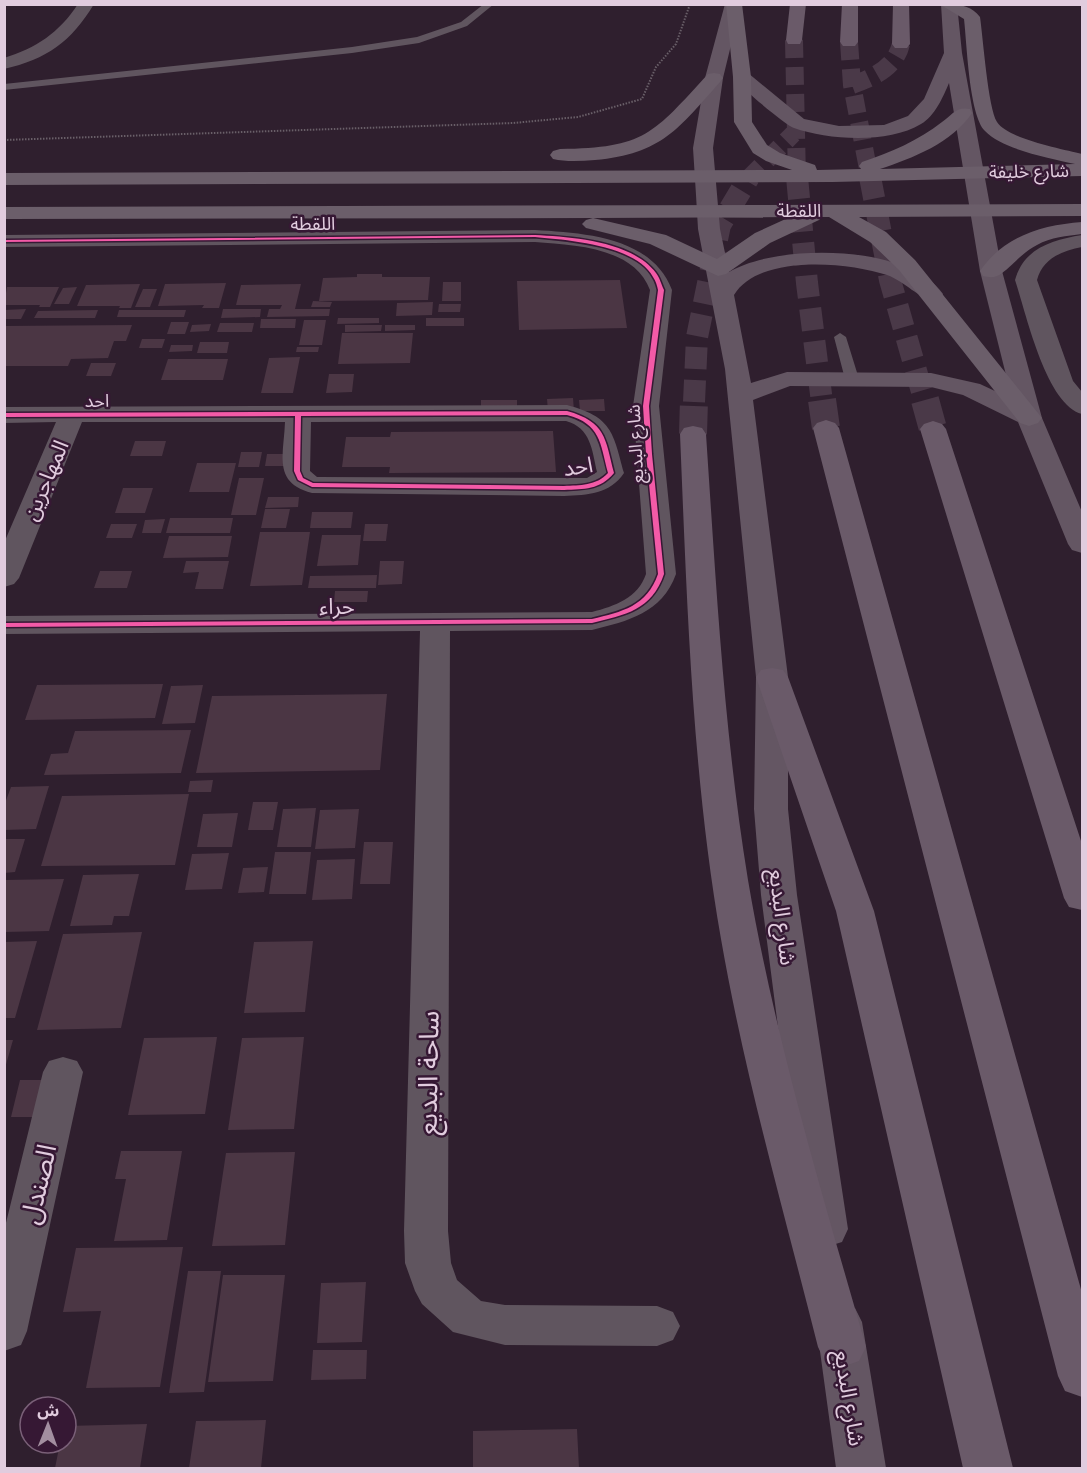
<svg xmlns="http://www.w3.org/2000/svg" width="1087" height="1473" font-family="'Space Grotesk','Noto Sans Arabic',sans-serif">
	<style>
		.building { fill: #4b3644 }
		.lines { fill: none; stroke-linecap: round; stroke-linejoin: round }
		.highway-tunnel-far2 { stroke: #4a3948; stroke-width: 18; stroke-dasharray: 18 9; stroke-linecap: butt }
		.highway-tunnel-far1 { stroke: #4a3948; stroke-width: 22; stroke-dasharray: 22 11; stroke-linecap: butt }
		.highway-tunnel { stroke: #4a3948; stroke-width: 28; stroke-dasharray: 28 14; stroke-linecap: butt }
		.path { stroke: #695f68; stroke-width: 2; stroke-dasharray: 1.5 1.5; stroke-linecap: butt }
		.lane { fill: #60555f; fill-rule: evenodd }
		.street { fill: #60555f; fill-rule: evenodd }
		.secondary { fill: #645663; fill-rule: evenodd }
		.primary { fill: #6b5e6a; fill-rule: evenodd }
		.highway { fill: #6a5a69; fill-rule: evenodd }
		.cycleway-casing { stroke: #361834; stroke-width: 3 }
		.cycleway { fill: #f35aa7; fill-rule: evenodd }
		.labels { text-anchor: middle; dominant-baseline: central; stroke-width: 5; stroke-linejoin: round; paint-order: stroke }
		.far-street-label { font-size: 18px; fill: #e1ccde; stroke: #361834 }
		.street-label { font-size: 22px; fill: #e1ccde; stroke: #361834 }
		.near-street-label { font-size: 27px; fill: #e1ccde; stroke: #361834 }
	</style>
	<rect width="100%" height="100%" fill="#2f1f2e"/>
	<!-- building -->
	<path class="building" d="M357 274H382V277H430L428 300 319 301 323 278 357 277Z
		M620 280 627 328 519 330 517 281Z
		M443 282H461V301H442Z
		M226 283 219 308H202L204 305 158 306 165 284Z
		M140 284 131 308H119L120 306H77L86 285Z
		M301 284 295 309H330L329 316 267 317 269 309H280L282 305H236L241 285Z
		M7 287H59L50 307H39L40 305H4Z
		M77 287 69 304H54L63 288Z
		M143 289H157L150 307H135Z
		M313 301 332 302 330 307H311Z
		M433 302 432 315 396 316 397 303Z
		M439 304H461L460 312H438Z
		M26 309 21 319H4V310Z
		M223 309H261L260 317 221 318Z
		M98 310 95 318H34L38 311Z
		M119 310H186L184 317H117Z
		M338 318H379V323L337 324Z
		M426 318H464V326H426Z
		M261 319H296L295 328H260Z
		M304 320H326L322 345H299Z
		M171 322H189L185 334H167Z
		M220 323H254L252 332H217Z
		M211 324 209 331 190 332 192 325Z
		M132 325 126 341H114L108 358 71 359 68 366H4V326Z
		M345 325H382L381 331 345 332Z
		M385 325H415V330L385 331Z
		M342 333H413L410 363 338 364Z
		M142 339H165L162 348H139Z
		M200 342H229L227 353H197Z
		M171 345H193L192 351 169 352Z
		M297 347H319L318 352H296Z
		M300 357 293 393H261L269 358Z
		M168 359H228L223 380H161Z
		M91 363H116L111 376H86Z
		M329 374H354L352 392 326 393Z
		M573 398 574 411H548L547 399Z
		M604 399 605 411H580L579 400Z
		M481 400H517V410L481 411Z
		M553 431 556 472 389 473 390 467H342L346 437H390L391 432Z
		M135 441H166L162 456H130Z
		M241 452H262L259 467H238Z
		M267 454H291L289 466H265Z
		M197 463H236L229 492H189Z
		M239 478H264L256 515H231Z
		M123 488H153L145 513H115Z
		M268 497H299L298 507 265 508Z
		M265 509H290L286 528H261Z
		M312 512H353L351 528H310Z
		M170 518H233L230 533H166Z
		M165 519 161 533H142L145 520Z
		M111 524H137L132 538H106Z
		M365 524H388L386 541H363Z
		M260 532H310L302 585 250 586Z
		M322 535H361L358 565 317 566Z
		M169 536H232L228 557 163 558Z
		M186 561H229L223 589H195L199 572 183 573Z
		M380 561H404L402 584 378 585Z
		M100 571H132L127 588H94Z
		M377 575 376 588H308L310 576Z
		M335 591H368L367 602H334Z
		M163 684 155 718 25 720 37 685Z
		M203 685 195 723 162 724 171 686Z
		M387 694 380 770 196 773 212 696Z
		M191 730 181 773 44 775 51 754 68 753 75 731Z
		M213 780 211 792H188L190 781Z
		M49 786 36 829 4 830V806L11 787Z
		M189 794 175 865 41 866 62 796Z
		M253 802H278L273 830H248Z
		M316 808 311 847H277L283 809Z
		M359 809 355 848 315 849 320 810Z
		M238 813 232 847H197L203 814Z
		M4 839H25L15 872 4 873Z
		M364 842H393L390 884H360Z
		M275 852H311L306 894H269Z
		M229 853 222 889 185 890 192 854Z
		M355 859 352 899 312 900 317 860Z
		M268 867 264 892 238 893 243 868Z
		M139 874 129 916H114L112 925 70 926 83 875Z
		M64 879 49 931 4 932V880Z
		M142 932 121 1028 37 1030 63 934Z
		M37 941 15 1018H4V942Z
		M313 941 305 1012 244 1013 254 942Z
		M217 1037 205 1114 128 1115 144 1038Z
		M304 1037 294 1129 228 1130 242 1038Z
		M4 1040H13L5 1068H4Z
		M20 1080H46L37 1117H11Z
		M121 1151H182L167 1240 114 1241 126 1179H115Z
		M295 1152 285 1245 212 1246 226 1153Z
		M183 1247 160 1387 86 1388 101 1311 63 1312 76 1248Z
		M188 1271H221L204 1392 169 1393Z
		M223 1275H285L273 1381 208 1382Z
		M366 1282 362 1342 317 1343 321 1283Z
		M313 1350H367L366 1379 311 1380Z
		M266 1420 261 1468H189L196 1421Z
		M147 1424 140 1468H55L60 1443H66V1426Z
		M577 1429 579 1468H473V1431Z"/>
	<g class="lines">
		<!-- highway-tunnel-far2 -->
		<path class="highway-tunnel-far2" d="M794 40 797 179
			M849 42 852 85 870 179
			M852 85C874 77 895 68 901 44
			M748 179 793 134"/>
		<!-- highway-tunnel-far1 -->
		<path class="highway-tunnel-far1" d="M797 177 807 283 822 402
			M870 177 890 280 925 402
			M694 402 697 337 720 225 749 177"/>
		<!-- highway-tunnel -->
		<path class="highway-tunnel" d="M822 400 826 428
			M925 400 933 429
			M693 434 694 400"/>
		<!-- path -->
		<path class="path" d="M4 140 513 123 578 117 642 99 656 67 676 44 690 4"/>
		<!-- lane -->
		<path class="lane" d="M484 4H494L467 26 419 43 352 53 4 90V84L352 47 417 37 461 22Z
			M840 333 846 337 859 379 857 382H847L845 379 834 337Z"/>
		<!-- street -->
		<path class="street" d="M78 4H94C71 42 47 59 4 69V58C36 48 59 33 78 4Z
			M535 230C585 233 652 237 672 290L659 406 676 574C662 613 628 621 592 630L450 631 448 1231 451 1263 457 1280 481 1301 505 1305 657 1306 673 1312 680 1326 673 1340 657 1346 505 1345 453 1332 422 1304 415 1291 405 1263 404 1231 420 631 4 634V616L592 612C615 606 638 598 646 574L633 406 650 290C634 247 574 245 535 242L4 247V235Z
			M1082 235V247C1062 251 1043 258 1037 280L1073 381 1082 392V414C1046 405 1026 313 1015 280 1024 248 1052 240 1082 235Z
			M567 405C612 417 613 432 624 473 610 494 588 495 564 496L312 493C272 483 284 454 285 422H82L19 578 14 584 4 587V543L56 422 4 423V407ZM566 421C591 428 592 450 597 472L587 478 317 477 310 471 311 422Z
			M63 1057 77 1061 83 1072 27 1331 21 1345 4 1351V1231L43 1072 49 1061Z"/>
		<!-- secondary -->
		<path class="secondary" d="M725 4H741L723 78 713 148 720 229 729 272C777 243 909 244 943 294L940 299C921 303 907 282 887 275 847 262 759 254 734 295L751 383 787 372 931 373 980 384 1012 399 980 271 949 83C943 97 935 116 921 124 888 144 828 140 794 128 784 124 739 86 733 77L736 73H748L804 119 839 126 884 125 908 116 924 99 944 53 941 4H957L962 53 1002 271 1042 418 1082 512V553L1072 550 1068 544 1018 422 963 395 931 387 790 386 753 400 788 677V809L797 895 848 1229 842 1242 826 1247 810 1242 804 1229 761 895 754 809 756 677 725 369 698 229 696 195 693 148 705 78Z
			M839 1302 855 1308 862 1322 886 1468H836L816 1322 823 1308Z"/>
		<!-- primary -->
		<path class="primary" d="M726 4H742L751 77 752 122 767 145 780 153 815 165 817 170 861 169 859 166 862 162C891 152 918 141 942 122 952 115 956 106 970 109L972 113C952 143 913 158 880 169L1075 164C1050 158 1003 150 985 131 969 115 967 44 964 19L941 5C956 4 970 4 980 17 983 37 988 108 997 122 1008 139 1062 149 1082 154V176L833 182 4 185V173L792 170 766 161 753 153 734 122 733 77Z
			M714 73 720 74 723 78 720 82C679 128 662 154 595 160 581 161 566 162 553 159L550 155 553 151 560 149C645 148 653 134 708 74Z
			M1082 204V216L859 217 886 232 915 260 1042 418 1038 423 1029 426 1020 423 899 270 870 242 829 217H822L819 220 770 243 726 274 718 276 650 244 586 228 582 224 586 220 593 218 4 219V207ZM790 217 755 233 717 259 666 235 593 218Z
			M1082 222V234C1067 236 1051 237 1037 245 1022 252 1007 272 997 276 992 278 988 277 983 276L980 271C1004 236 1042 225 1082 222Z"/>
		<!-- highway -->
		<path class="highway" d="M790 4H806L802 40 800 44H788L786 40Z
			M842 4H858V42L855 46H843L840 42Z
			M893 4H909L910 44 907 48H895L892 44Z
			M826 420 835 423 839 428 1082 1293V1397L1065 1391 1058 1376 813 428 817 423Z
			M933 421 942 424 946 429 1082 844V910L1069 907 1064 898 920 429 924 424Z
			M693 426 702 428 706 434C716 583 724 733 748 880 775 1039 822 1193 866 1347L859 1361 842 1367 825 1361 818 1347C784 1212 745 1077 721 939 692 773 687 603 680 434L684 428Z
			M772 668 783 670 788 677 874 911 1013 1468H963L836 911 756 677 761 670Z"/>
		<defs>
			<path id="cycleway" d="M535 235C572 237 632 241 656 273 660 278 661 284 664 290L649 406 652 454 664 574C652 610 625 615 592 623L4 627V623L592 619C622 612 647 606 658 574L646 454 643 406 658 290C657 286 656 281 653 277 636 245 567 240 535 237L4 242V240Z
				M567 411C606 422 605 438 614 473 600 490 584 489 564 490L312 487 298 480 294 471 295 416 4 417V413ZM567 415C601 424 600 443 608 473 596 486 580 485 564 486L313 483 303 478 300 471 301 416Z"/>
		</defs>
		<!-- cycleway casing -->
		<use href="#cycleway" class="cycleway-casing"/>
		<!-- cycleway -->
		<use href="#cycleway" class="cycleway"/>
	</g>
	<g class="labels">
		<!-- far-street labels -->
		<g class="far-street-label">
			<text transform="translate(1029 171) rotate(-1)">شارع خليفة</text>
			<text x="799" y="210">اللقطة</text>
			<text x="313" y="223">اللقطة</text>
			<text x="97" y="400">احد</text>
			<text transform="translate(635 444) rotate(-93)">شارع البديع</text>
		</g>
		<!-- street labels -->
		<g class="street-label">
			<text transform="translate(578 466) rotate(-9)">احد</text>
			<text transform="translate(45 480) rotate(-67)">المهاجرين</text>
			<text x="337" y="606">حراء</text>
			<text transform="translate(783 917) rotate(83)">شارع البديع</text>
			<text transform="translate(850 1398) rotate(81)">شارع البديع</text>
		</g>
		<!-- near-street labels -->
		<g class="near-street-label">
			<text transform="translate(428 1073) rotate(-89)">ساحة البديع</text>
			<text transform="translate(38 1184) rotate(-77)">الصندل</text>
		</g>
	</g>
	<!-- border -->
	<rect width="1087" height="1473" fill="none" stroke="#e1ccde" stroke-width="12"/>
	<!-- north arrow -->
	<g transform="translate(48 1425) rotate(1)"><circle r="28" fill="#361834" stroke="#7a6078" stroke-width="1.5"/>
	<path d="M0-4.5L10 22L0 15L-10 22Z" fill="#a38fa0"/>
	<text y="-9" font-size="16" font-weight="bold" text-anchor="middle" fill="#e1ccde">ش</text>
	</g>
</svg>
